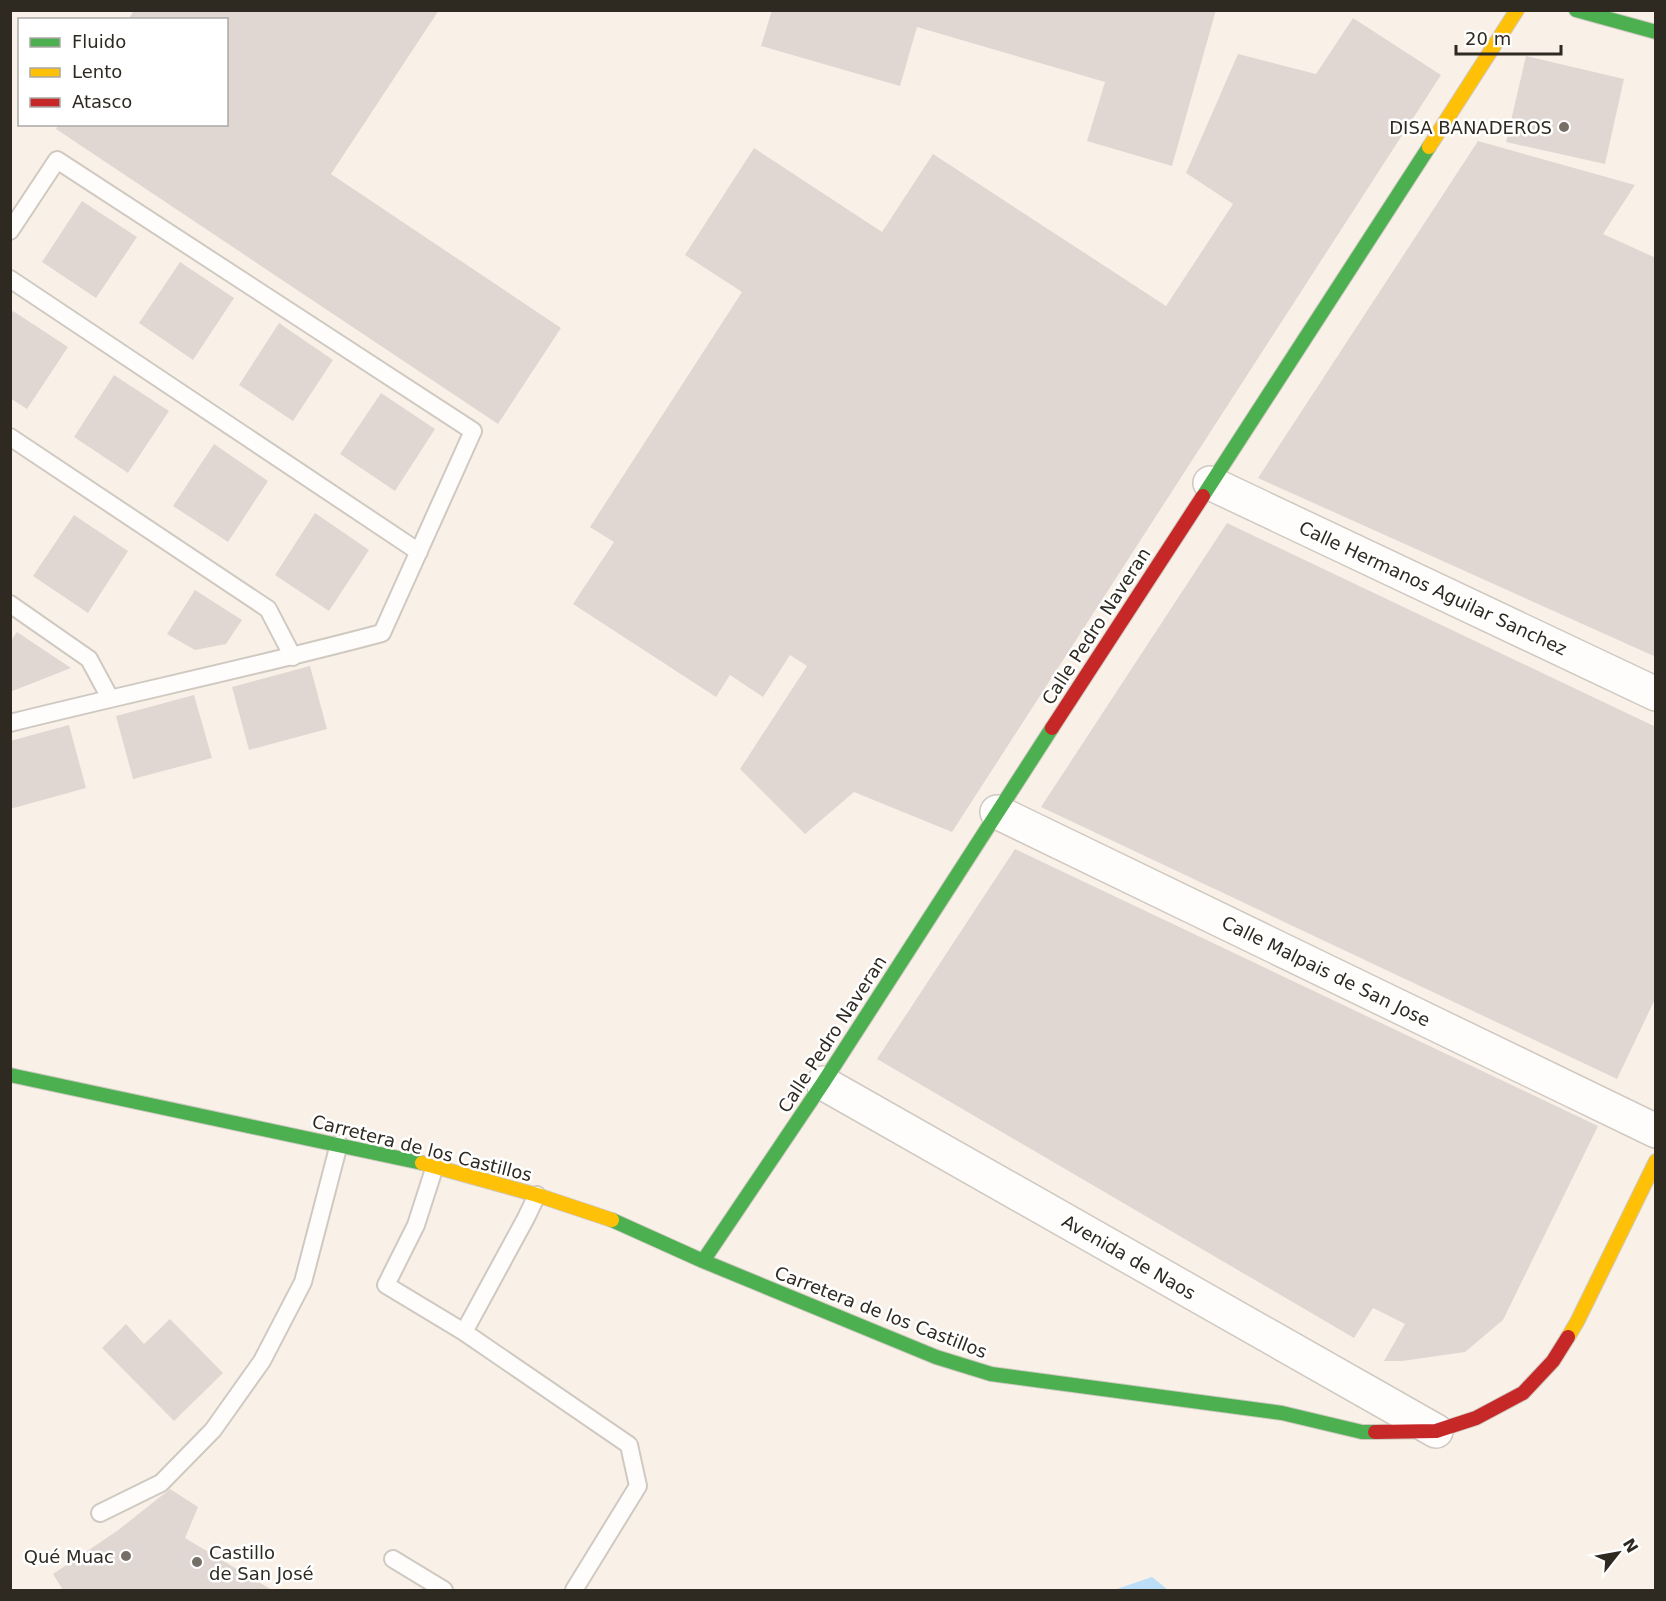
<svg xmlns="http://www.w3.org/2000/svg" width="1666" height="1601" font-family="'DejaVu Sans',sans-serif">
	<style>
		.water { fill: #bbddf5 }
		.building { fill: #e0d7d3 }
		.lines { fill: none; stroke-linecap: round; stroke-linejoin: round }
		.lane-casing { stroke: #cfc9c1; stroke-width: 20 }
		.street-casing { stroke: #cfc9c1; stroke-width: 36 }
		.fast-casing { stroke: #cfc9c1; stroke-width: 16 }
		.slow-casing { stroke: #cfc9c1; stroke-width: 16 }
		.jam-casing { stroke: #cfc9c1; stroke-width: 16 }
		.lane { stroke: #fefdfc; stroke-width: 16 }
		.street { stroke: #fefdfc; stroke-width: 33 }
		.fast { stroke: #4caf50; stroke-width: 14 }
		.slow { stroke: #ffc107; stroke-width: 14 }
		.jam { stroke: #c62828; stroke-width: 14 }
		.poi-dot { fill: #756f67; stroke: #fff; stroke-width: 2 }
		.labels { text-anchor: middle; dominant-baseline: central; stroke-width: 5; stroke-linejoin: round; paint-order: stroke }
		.poi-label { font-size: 18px; fill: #2e2921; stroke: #fff; text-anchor: end }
		.street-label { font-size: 18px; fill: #2e2921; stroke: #fff }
	</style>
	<rect width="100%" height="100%" fill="#f9f1e8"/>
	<!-- water -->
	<path class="water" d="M1152 1577 1168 1590H1114Z"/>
	<!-- building -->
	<path class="building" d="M134 10H439L331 174 561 328 498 424 56 129 59 124H226V20H128Z
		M772 10H1216L1172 166 1087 141 1105 82 917 27 900 86 761 46Z
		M1353 18 1441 75 952 832 854 792 805 834 740 769 807 666 790 655 763 697 730 675 716 697 573 604 614 542 590 527 742 292 685 255 754 148 882 232 933 154 1166 306 1233 204 1186 173 1238 54 1316 74Z
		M1526 56 1624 79 1605 164 1506 142Z
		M1478 141 1635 185 1603 234 1656 258V657L1258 478Z
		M82 201 137 237 96 298 42 262Z
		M180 262 234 298 193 360 139 323Z
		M13 311 68 347 27 409 10 398V315Z
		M279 323 333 360 293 421 239 385Z
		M114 375 169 411 128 473 74 437Z
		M381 393 435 429 395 491 340 454Z
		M214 444 268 481 228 542 173 506Z
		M315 513 369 550 329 611 275 575Z
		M74 515 128 551 88 613 33 576Z
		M1227 523 1656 727V997L1617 1079 1041 807Z
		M195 590 242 620 226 644 195 650 167 634Z
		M17 632 71 668 10 692V642Z
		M310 666 327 729 249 750 232 687Z
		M194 695 212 758 133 779 116 716Z
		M69 725 86 788 10 809V741Z
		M1015 849 1598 1126 1503 1320 1465 1352 1402 1361H1384L1405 1324 1373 1308 1354 1338 877 1059Z
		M170 1319 223 1373 174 1421 102 1348 126 1324 144 1344Z
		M170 1489 198 1507 185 1538 272 1590H63L53 1574 117 1531Z"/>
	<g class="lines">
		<defs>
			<path id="lane" d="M10 231 57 160 473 431 382 633C259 666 134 692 10 723
				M10 279 419 552
				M10 437 268 609 293 657
				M10 604 89 659 110 698
				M435 1166 416 1225 386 1285 464 1332 526 1218 537 1195
				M464 1332 629 1445 638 1486 574 1590
				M100 1513 161 1483 213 1430 262 1361 303 1282 339 1144
				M393 1559 444 1590"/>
			<path id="street" d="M1210 483 1656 694
				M997 812 1656 1131
				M823 1083 1436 1431"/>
			<path id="fast" d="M1576 10 1656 32
				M1203 496 1429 147
				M10 1075 422 1163
				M612 1220 703 1261 936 1357 991 1374 1282 1413 1362 1432H1375
				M703 1261 823 1083 1052 728"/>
			<path id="slow" d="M1429 147 1517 10
				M422 1163 537 1195 612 1220
				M1568 1337 1577 1322 1656 1161"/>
			<path id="jam" d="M1052 728 1203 496
				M1375 1432 1436 1431 1476 1418 1523 1393 1553 1361 1568 1337"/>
		</defs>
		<!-- lane casing -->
		<use href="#lane" class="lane-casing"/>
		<!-- street casing -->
		<use href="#street" class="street-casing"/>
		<!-- fast casing -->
		<use href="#fast" class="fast-casing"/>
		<!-- slow casing -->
		<use href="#slow" class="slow-casing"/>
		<!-- jam casing -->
		<use href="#jam" class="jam-casing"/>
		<!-- lane -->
		<use href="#lane" class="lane"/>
		<!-- street -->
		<use href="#street" class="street"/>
		<!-- fast -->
		<use href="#fast" class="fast"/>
		<!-- slow -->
		<use href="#slow" class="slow"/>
		<!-- jam -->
		<use href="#jam" class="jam"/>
	</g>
	<!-- markers -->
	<g class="poi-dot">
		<circle cx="1564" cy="127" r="6"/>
		<circle cx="126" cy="1556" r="6"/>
		<circle cx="197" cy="1562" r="6"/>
	</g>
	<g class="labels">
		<!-- poi labels -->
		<g class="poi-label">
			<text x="1552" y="127">DISA BANADEROS</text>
			<text x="209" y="1552" text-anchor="start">Castillo<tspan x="209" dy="21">de San José</tspan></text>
			<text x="114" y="1556">Qué Muac</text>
		</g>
		<!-- street labels -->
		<g class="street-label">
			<text transform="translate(1433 588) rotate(25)">Calle Hermanos Aguilar Sanchez</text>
			<text transform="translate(1096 626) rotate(-57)">Calle Pedro Naveran</text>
			<text transform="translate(1326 971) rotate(26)">Calle Malpais de San Jose</text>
			<text transform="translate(832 1034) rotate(-57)">Calle Pedro Naveran</text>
			<text transform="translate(422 1148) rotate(14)">Carretera de los Castillos</text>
			<text transform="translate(1129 1257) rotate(30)">Avenida de Naos</text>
			<text transform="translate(881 1312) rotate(21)">Carretera de los Castillos</text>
		</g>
	</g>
	<!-- border -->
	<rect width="1666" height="1601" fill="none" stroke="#2e2921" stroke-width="24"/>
	<!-- legend -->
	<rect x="18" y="18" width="210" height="108" fill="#ffffff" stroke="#aba9a6" stroke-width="1.5"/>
	<rect x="30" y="38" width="30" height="9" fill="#4caf50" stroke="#aba9a6" stroke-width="1.5"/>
	<text x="72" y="48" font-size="18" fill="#2e2921">Fluido</text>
	<rect x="30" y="68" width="30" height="9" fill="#ffc107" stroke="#aba9a6" stroke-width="1.5"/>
	<text x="72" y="78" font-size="18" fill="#2e2921">Lento</text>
	<rect x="30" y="98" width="30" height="9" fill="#c62828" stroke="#aba9a6" stroke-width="1.5"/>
	<text x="72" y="108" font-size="18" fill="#2e2921">Atasco</text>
	<!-- north arrow -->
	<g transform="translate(1618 1553) rotate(59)" stroke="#ffffff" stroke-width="4.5" paint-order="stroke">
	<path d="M0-4.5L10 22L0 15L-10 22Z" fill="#2e2921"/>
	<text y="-9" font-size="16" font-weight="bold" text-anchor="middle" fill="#2e2921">N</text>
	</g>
	<!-- scale -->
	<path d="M1456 45v9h105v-9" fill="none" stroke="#2e2921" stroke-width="3"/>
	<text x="1465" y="45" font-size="18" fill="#2e2921" stroke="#ffffff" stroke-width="4.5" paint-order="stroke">20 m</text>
</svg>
